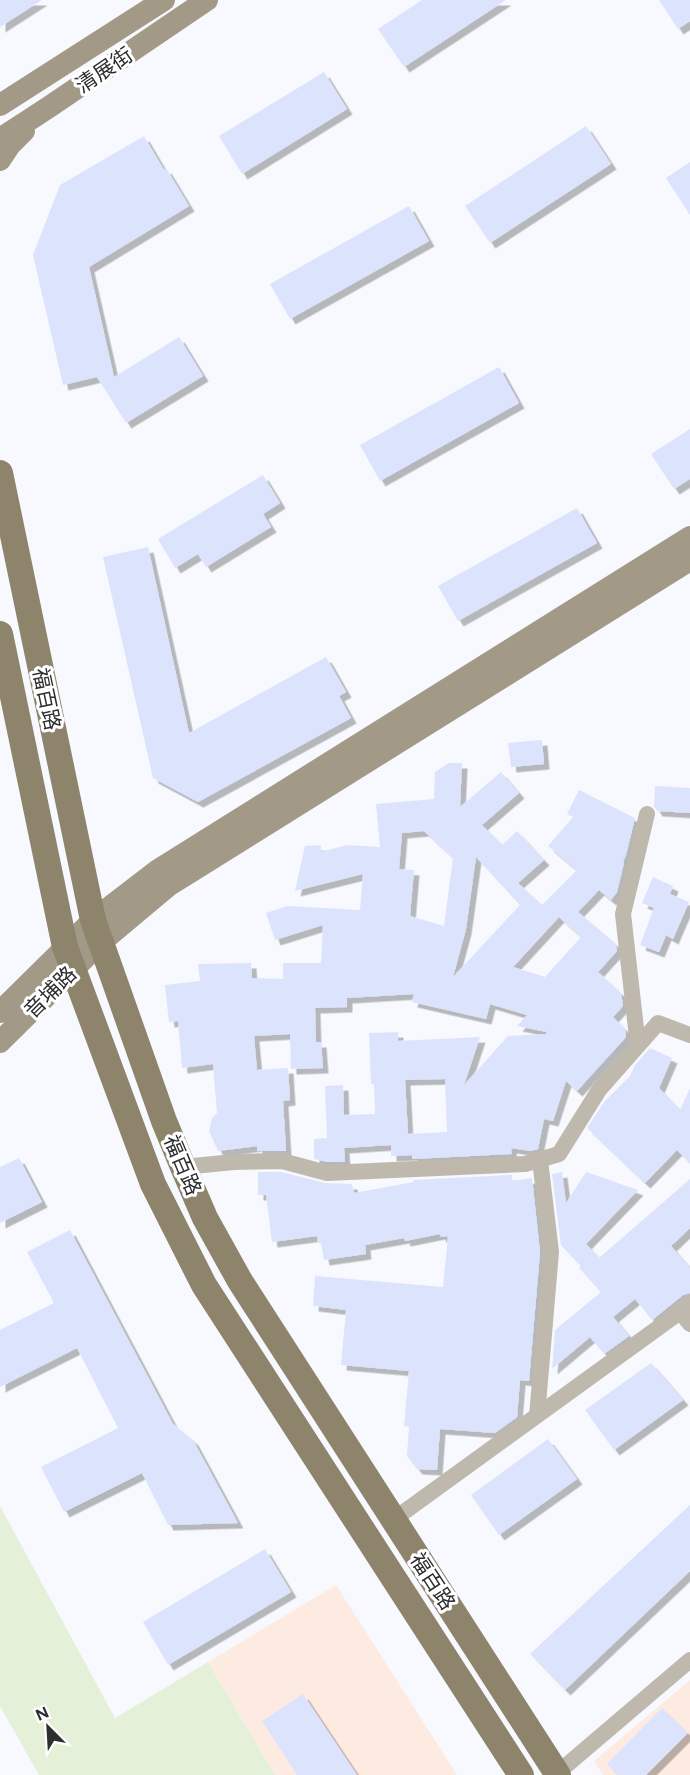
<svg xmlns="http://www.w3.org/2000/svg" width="690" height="1775" font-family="Figtree,'Noto Sans SC',sans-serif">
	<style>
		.commercial { fill: #fdebe1 }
		.green { fill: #e5f0d9 }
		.building { fill: #dce3fc; fill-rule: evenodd; filter: url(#shadow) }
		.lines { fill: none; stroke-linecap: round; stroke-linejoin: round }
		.street { stroke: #beb9ac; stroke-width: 16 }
		.secondary { stroke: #a29a86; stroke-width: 22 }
		.primary { stroke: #8d846b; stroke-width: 26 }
		.labels { text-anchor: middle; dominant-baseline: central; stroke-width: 6; stroke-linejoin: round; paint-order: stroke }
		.street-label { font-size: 21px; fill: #2d2e30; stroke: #fff }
	</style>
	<defs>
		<filter id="shadow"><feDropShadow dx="5.5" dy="5.5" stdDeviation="0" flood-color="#0004"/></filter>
	</defs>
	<rect width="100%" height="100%" fill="#f7f9fe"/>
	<!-- commercial -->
	<path class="commercial" d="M336 1585 457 1775H275L208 1662Z
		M690 1680V1775H603L594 1761Z"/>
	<!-- green -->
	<path class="green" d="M0 1506 115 1718 208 1662 275 1775H39L0 1706Z"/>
	<!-- building -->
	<path class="building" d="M0 0H42L0 27Z
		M422 0H506L404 67 378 29Z
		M659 0H690V21L678 29Z
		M324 72 347 109 242 174 219 136Z
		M586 126 611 164 490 243 465 206Z
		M144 136 164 170 166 168 189 206 89 267 114 377 179 337 203 376 126 423 97 377 63 385 33 255 60 185Z
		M690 162V215L666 178Z
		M409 206 429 241 290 319 270 284Z
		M499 367 519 403 380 481 360 445Z
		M690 429V479L674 489 651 454Z
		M263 475 280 503 263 514 271 527 206 567 198 554 175 568 158 539Z
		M577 508 597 543 458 621 438 586Z
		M148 547 189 733 326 657 346 692 339 696 351 718 198 802 153 778 103 557Z
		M542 740 544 764 511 767 508 743Z
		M449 763H462L460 807 501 772 519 793 482 825 502 845 517 831 544 860 518 883 542 905 577 870 548 846 573 817 567 814 579 790 635 818 626 855 623 862 624 863 617 892 611 900 599 890 578 912 616 944 617 951 598 972 621 993 623 1006 613 1017 625 1029 626 1037 577 1091 566 1081 553 1121 544 1119 538 1149 531 1151 511 1148 512 1154 412 1159V1155L391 1156V1145L344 1148 345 1162H328L314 1159V1139L327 1138 325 1086 343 1085 344 1115 375 1114 374 1084H371L369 1033 398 1032V1041L480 1037 464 1085 508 1036 546 1034 547 1032 517 1026 527 1015 490 1004 486 1019 412 1002 414 994 347 998V1007L315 1008 316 1042H321L323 1068 291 1069 290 1034 254 1036 257 1070 288 1068 290 1100 283 1101 286 1151H257V1146L218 1151 209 1131 212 1118 217 1113 213 1064 182 1068 178 1021 169 1022 165 985 200 981 198 964 251 963 252 978 283 979V963H321L323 925 275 940 266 913 287 906 360 910 363 874 295 891 305 846 321 845V852L347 845 380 847 376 804 434 799 435 772ZM424 831 453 858 444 926 410 916 414 870 399 869 402 833ZM476 857 520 905 453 977 466 929ZM559 917 581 937 545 977 513 967ZM445 1079 447 1132 408 1134 405 1080Z
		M655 786 690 788V813L657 811 654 806Z
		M653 877 673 886 670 894 689 902 673 939 666 935 659 952 640 945 654 908 642 903Z
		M650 1048 672 1058 659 1088 680 1110 690 1088V1163L677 1150 645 1183 587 1128 604 1102 630 1076 635 1065Z
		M19 1158 42 1202 0 1223V1167Z
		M258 1172H281L325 1183 352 1184 354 1193 414 1182 413 1180 512 1175V1181L532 1178 540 1252 529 1381 520 1380 517 1417 495 1433 440 1429 437 1470 417 1469 407 1456 409 1427 404 1426 409 1371 341 1365 346 1310 313 1306 315 1276 443 1287 448 1236 441 1237 440 1234 405 1241 404 1238 365 1245 366 1254 324 1260 321 1243H318L317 1236 272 1242 266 1195H258Z
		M562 1172 566 1203 586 1172 638 1190 586 1244 599 1258 690 1179V1228L671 1246 690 1268V1293L683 1295 652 1320 635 1299 613 1317 629 1336 604 1354 590 1337 552 1369 555 1330 601 1292 579 1268 581 1266 561 1245 552 1174Z
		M70 1230 173 1424 193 1440 238 1523 168 1525 142 1473 64 1512 41 1467 118 1428 77 1348 0 1387V1330L54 1303 27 1252Z
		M651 1363 683 1400 614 1450 585 1410Z
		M548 1439 577 1479 499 1535 471 1495Z
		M690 1505V1571L565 1690 530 1654Z
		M265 1549 291 1592 168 1665 143 1622Z
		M303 1694 357 1775H297L262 1721Z
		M662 1708 688 1733 646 1775H618L607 1764Z"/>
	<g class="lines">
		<!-- street -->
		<path class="street" d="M638 1046 623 914 647 814
			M183 1167 234 1162 282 1161 327 1173 525 1164 559 1154 599 1090 658 1023 690 1035
			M690 1303 680 1312 690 1324
			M537 1416 551 1252 540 1160
			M393 1520 680 1312
			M555 1775 690 1660"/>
		<!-- secondary -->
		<path class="secondary" d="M0 105 164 0
			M0 139 49 107 207 0
			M0 160 10 145 24 131
			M0 1012 93 920 158 870 690 537
			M0 1042 100 943 168 886 690 560"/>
		<!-- primary -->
		<path class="primary" d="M0 473 93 920 164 1121 183 1167 205 1218 240 1281 558 1775
			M0 634 65 947 153 1184 204 1285 521 1775"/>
	</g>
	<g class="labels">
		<!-- street labels -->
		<g class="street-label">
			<text transform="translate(104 70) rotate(-34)">清展街</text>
			<text transform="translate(47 699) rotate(78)">福百路</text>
			<text transform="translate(50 992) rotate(-45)">音埔路</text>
			<text transform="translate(183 1165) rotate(67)">福百路</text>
			<text transform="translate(433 1581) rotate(57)">福百路</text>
		</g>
	</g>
	<!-- north arrow -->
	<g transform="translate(48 1727) rotate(336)" stroke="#ffffff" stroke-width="4.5" paint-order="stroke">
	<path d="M0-4.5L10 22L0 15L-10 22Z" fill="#2d2e30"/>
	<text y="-9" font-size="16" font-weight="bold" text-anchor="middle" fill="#2d2e30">N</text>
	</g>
</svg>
